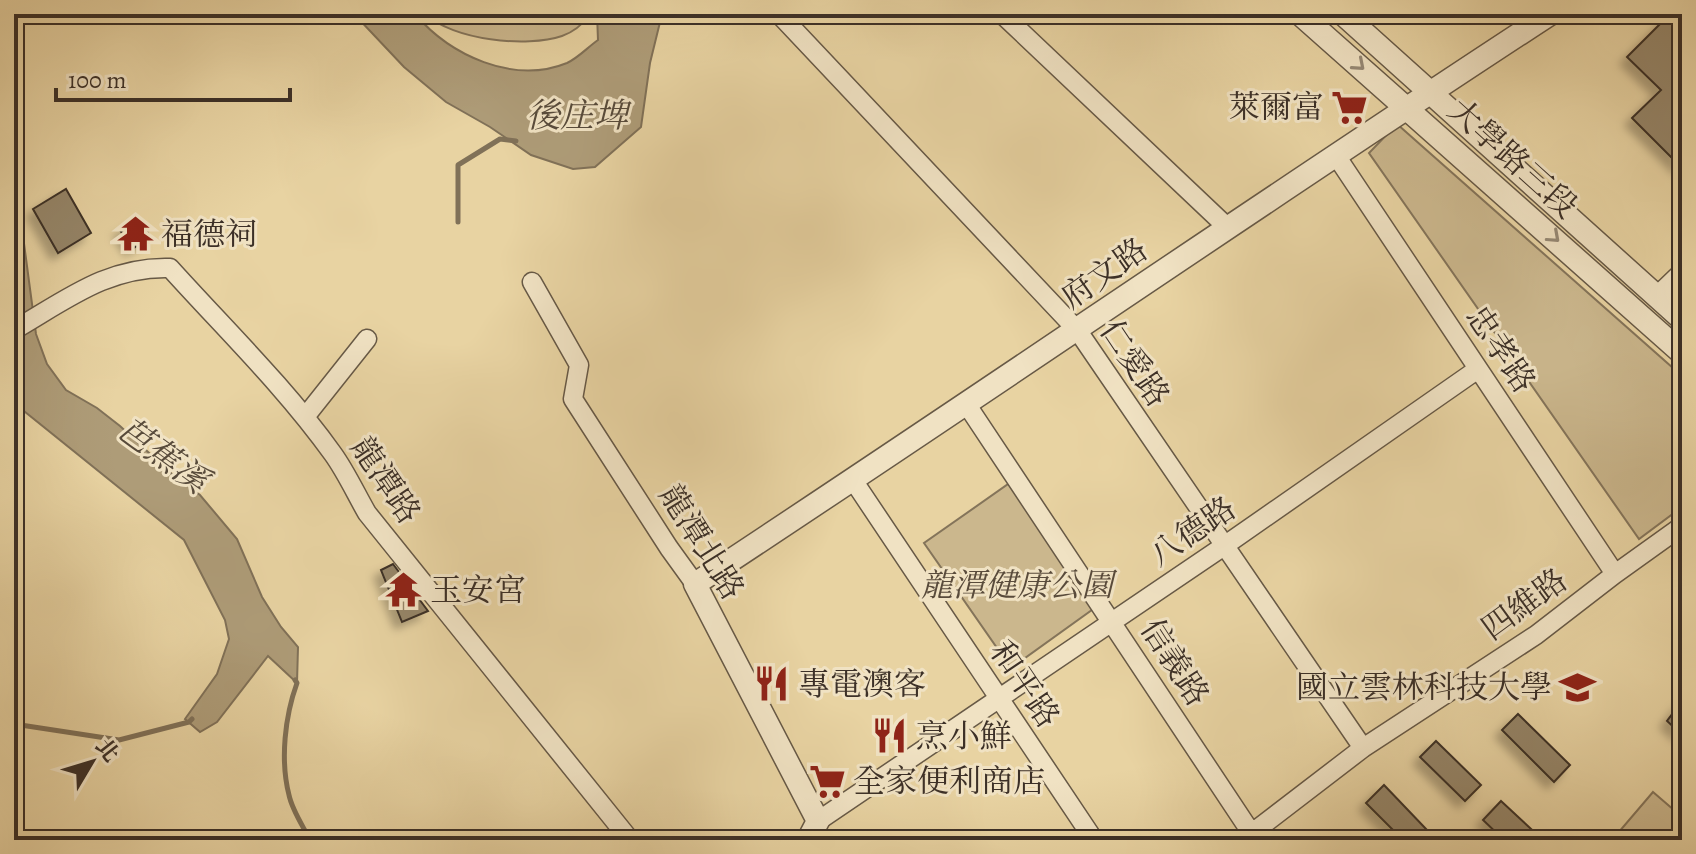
<svg xmlns="http://www.w3.org/2000/svg" width="1696" height="854" font-family="Alegreya,'Noto Serif TC',serif">
	<style>
		.green { fill: #cbb78d; stroke: #84745a; stroke-width: 2 }
		.water { fill: #ae9c78; stroke: #807158; stroke-width: 2 }
		.lines { fill: none; stroke-linecap: round; stroke-linejoin: round }
		.stream { stroke: #807158; stroke-width: 5 }
		.building { fill: #958567; stroke: #3c3027; stroke-width: 2; filter: url(#shadow) }
		.minor-casing { stroke: #675946; stroke-width: 21 }
		.tertiary-casing { stroke: #675946; stroke-width: 25 }
		.minor { stroke: #f0e2c3; stroke-width: 18 }
		.tertiary { stroke: #f0e2c3; stroke-width: 22 }
		.oneway { stroke: #968975 }
		.labels { text-anchor: middle; dominant-baseline: central; stroke-width: 6; stroke-linejoin: round; paint-order: stroke }
		.poi-label { font-size: 32px; fill: #3c3027; stroke: #f0e2c3; text-anchor: start }
		.street-label { font-size: 32px; fill: #3c3027; stroke: #f0e2c3 }
		.park-label { font-size: 32px; font-style: italic; fill: #594b3b; stroke: #f0e2c3 }
		.water-label { font-size: 34px; font-style: italic; fill: #584b3b; stroke: #f0e2c3 }
	</style>
	<defs>
		<filter id="shadow"><feDropShadow dx="-7" dy="7" stdDeviation="4" flood-color="#0004"/></filter>
	</defs>
	<rect width="100%" height="100%" fill="#e8d3a2"/>
	<filter id="stains"><feTurbulence type="fractalNoise" baseFrequency=".0025" numOctaves="4"/><feColorMatrix values="0 0 0 0 .2 0 0 0 0 .09 0 0 0 0 .02 0 0 0 .5 -.17"/></filter>
	<radialGradient id="worn" r=".72"><stop offset=".6" stop-color="#630" stop-opacity="0"/><stop offset="1" stop-color="#630" stop-opacity=".3"/></radialGradient>
	<!-- green -->
	<path class="green" d="M426 14H591C583 24 574 32 562 36 527 48 452 40 426 14Z
		M1397 124 1682 376V507L1639 539 1369 153Z
		M1011 482 1096 607 1011 668 924 543Z
		M1653 792 1682 817V840H1612Z"/>
	<!-- water -->
	<path class="water" d="M354 14H415C450 55 513 85 567 63 578 58 588 47 598 40L597 14H662L650 63 641 127 595 167 573 169 531 155 490 127 446 102 404 67Z
		M14 168 36 334 47 364 66 390 97 408 120 426 174 476 200 495 237 539 262 597 281 627 298 647 297 683 268 656 217 722 200 732 185 719 217 674 229 639 225 620 184 540 14 403Z"/>
	<g class="lines">
		<!-- stream -->
		<path class="stream" d="M458 222V165L500 139 516 141
			M295 680 297 683C285 716 280 760 289 795 292 810 303 826 310 840
			M14 724 119 740 189 722 192 719"/>
	</g>
	<!-- building -->
	<path class="building" d="M1670 14H1682V168L1632 118 1661 90 1627 57Z
		M66 189 91 233 58 253 33 209Z
		M139 219 151 238 132 249 120 230Z
		M393 564 428 611 402 622 381 570Z
		M1682 701V735L1667 721Z
		M1518 714 1570 765 1554 782 1502 730Z
		M1436 741 1481 785 1465 801 1420 757Z
		M1384 785 1428 831 1419 840H1403L1366 803Z
		M1501 801 1543 840H1504L1483 820Z"/>
	<g class="lines">
		<defs>
			<path id="minor" d="M779 14 1078 331 1363 748
				M1002 14 1227 227
				M1337 157 1615 574
				M532 282 579 365 573 399 669 548 695 584
				M1657 296 1682 272
				M14 330C66 300 108 266 170 268 225 329 285 387 333 454 346 472 356 494 367 513L630 840
				M967 405 1252 834
				M305 417 367 339
				M853 480 1094 840
				M818 821 1224 546 1478 369
				M1243 840 1363 748 1536 635 1615 574 1682 526"/>
			<path id="tertiary" d="M1300 14 1682 353
				M1343 14 1682 319
				M808 840 818 821 695 584C981 396 1263 201 1550 14"/>
		</defs>
		<!-- minor casing -->
		<use href="#minor" class="minor-casing"/>
		<!-- tertiary casing -->
		<use href="#tertiary" class="tertiary-casing"/>
		<!-- minor -->
		<use href="#minor" class="minor"/>
		<!-- tertiary -->
		<use href="#tertiary" class="tertiary"/>
	</g>
	<!-- one-way arrows -->
	<defs><path id="oneway-chevron" d="M-2-3.5L2.5 0L-2 3.5" fill="none" stroke-width="1.6" stroke-linecap="round" stroke-linejoin="round" transform="scale(2)"/></defs>
	<g class="oneway">
		<use href="#oneway-chevron" transform="translate(1359 65) rotate(41)"/>
		<use href="#oneway-chevron" transform="translate(1554 237) rotate(42)"/>
	</g>
	<!-- icons -->
	<defs>
		<symbol id="supermarket-bare" viewBox="-9 -9 18 18"><path d="M-6-5.5h2.5l.6 2H6L4.5 2H-2.5L-4.4-4H-6ZM-1.5 3.2a1.3 1.3 0 1 0 .1 0ZM3 3.2a1.3 1.3 0 1 0 .1 0Z" fill="#8f2418" stroke="#f0e2c3" stroke-width="2.5" paint-order="stroke"/></symbol>
		<symbol id="temple-bare" viewBox="-9 -9 18 18"><path d="M0-6L5-2H3V0L6.5 2.5H4V6H1.5V3h-3V6H-4V2.5H-6.5L-3 0V-2H-5Z" fill="#8f2418" stroke="#f0e2c3" stroke-width="2.5" paint-order="stroke"/></symbol>
		<symbol id="restaurant-bare" viewBox="-9 -9 18 18"><path d="M-5-6h1v4h1v-4h1v4h1v-4h1v5L-1.5 .5V6h-2V.5L-5-1ZM5-6V6H3V1.5H1.5Q1.5-4 5-6Z" fill="#8f2418" stroke="#f0e2c3" stroke-width="2.5" paint-order="stroke"/></symbol>
		<symbol id="university-bare" viewBox="-9 -9 18 18"><path d="M0-5L7-2L0 1L-7-2ZM-4 1L0 2.5L4 1V4Q0 6-4 4Z" fill="#8f2418" stroke="#f0e2c3" stroke-width="2.5" paint-order="stroke"/></symbol>
	</defs>
	<g fill-rule="evenodd">
		<use href="#supermarket-bare" x="1324" y="82" width="51" height="51"/>
		<use href="#temple-bare" x="110" y="208" width="51" height="51"/>
		<use href="#temple-bare" x="378" y="564" width="51" height="51"/>
		<use href="#restaurant-bare" x="746" y="658" width="51" height="51"/>
		<use href="#university-bare" x="1552" y="662" width="51" height="51"/>
		<use href="#restaurant-bare" x="864" y="710" width="51" height="51"/>
		<use href="#supermarket-bare" x="802" y="756" width="51" height="51"/>
	</g>
	<g class="labels">
		<!-- poi labels -->
		<g class="poi-label">
			<text x="1324" y="107" text-anchor="end">萊爾富</text>
			<text x="161" y="234">福德祠</text>
			<text x="430" y="590">玉安宮</text>
			<text x="798" y="684">專電澳客</text>
			<text x="1552" y="687" text-anchor="end">國立雲林科技大學</text>
			<text x="916" y="736">烹小鮮</text>
			<text x="853" y="781">全家便利商店</text>
		</g>
		<!-- street labels -->
		<g class="street-label">
			<text transform="translate(1513 158) rotate(42)">大學路三段</text>
			<text transform="translate(1104 273) rotate(-35)">府文路</text>
			<text transform="translate(1501 349) rotate(56)">忠孝路</text>
			<text transform="translate(1135 363) rotate(56)">仁愛路</text>
			<text transform="translate(386 480) rotate(56)">龍潭路</text>
			<text transform="translate(1192 531) rotate(-34)">八德路</text>
			<text transform="translate(702 542) rotate(58)">龍潭北路</text>
			<text transform="translate(1524 604) rotate(-36)">四維路</text>
			<text transform="translate(1175 662) rotate(57)">信義路</text>
			<text transform="translate(1025 684) rotate(56)">和平路</text>
		</g>
		<!-- park labels -->
		<g class="park-label">
			<text x="1017" y="585">龍潭健康公園</text>
		</g>
		<!-- water labels -->
		<g class="water-label">
			<text x="577" y="115">後庄埤</text>
			<text transform="translate(163 455) rotate(36)">芭蕉溪</text>
		</g>
	</g>
	<!-- margin -->
	<rect width="1696" height="854" fill="none" stroke="#e8d3a2" stroke-width="48"/>
	<rect x="16" y="16" width="1664" height="822" fill="none" stroke="#3c3027" stroke-width="4"/>
	<rect x="24" y="24" width="1648" height="806" fill="none" stroke="#3c3027" stroke-width="2"/>
	<!-- north arrow -->
	<g transform="translate(92 762) rotate(52)" stroke="#f0e2c3" stroke-width="6" paint-order="stroke">
	<path d="M0-6L14 30L0 20L-14 30Z" fill="#3c3027"/>
	<text y="-12" font-size="22" font-weight="bold" text-anchor="middle" fill="#3c3027">北</text>
	</g>
	<!-- scale -->
	<path d="M56 88v12h234v-12" fill="none" stroke="#3c3027" stroke-width="4"/>
	<text x="68" y="88" font-size="24" fill="#3c3027" stroke="#f0e2c3" stroke-width="6" paint-order="stroke">100 m</text>
	<rect width="100%" height="100%" filter="url(#stains)"/>
	<rect width="100%" height="100%" fill="url(#worn)"/>
</svg>
